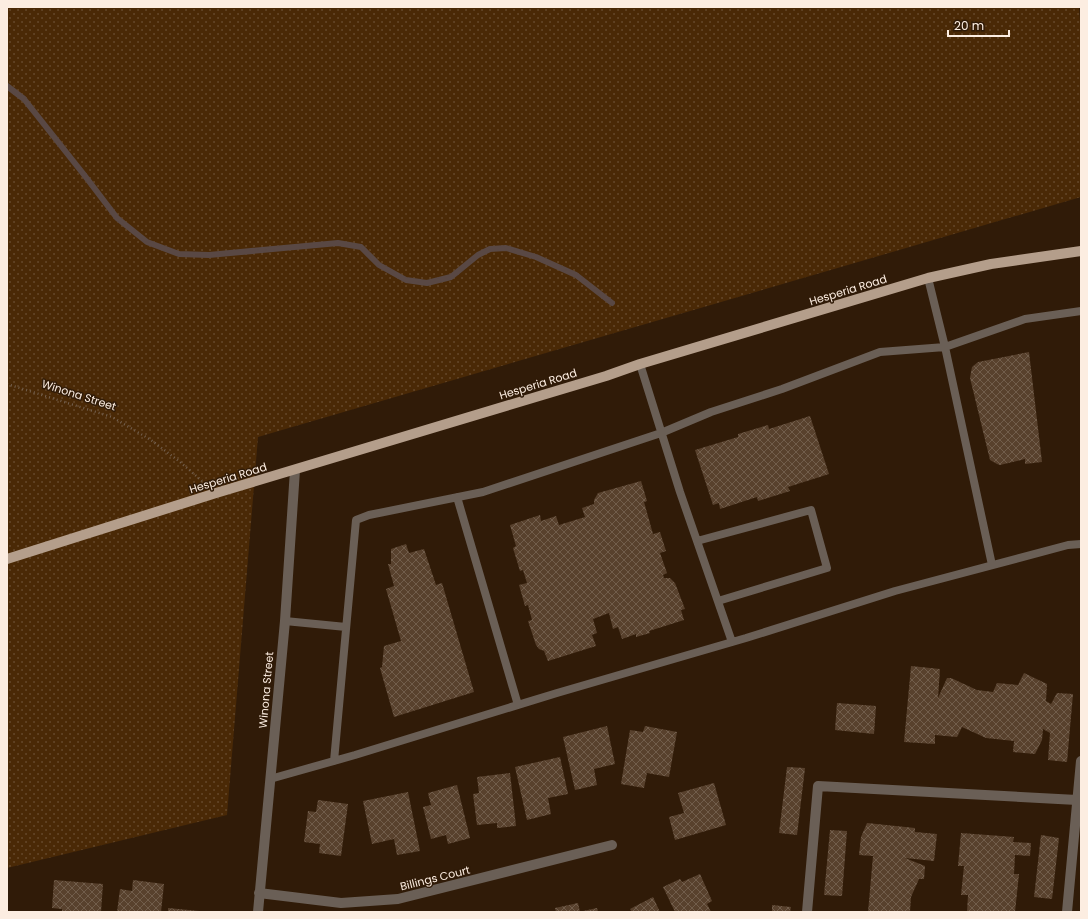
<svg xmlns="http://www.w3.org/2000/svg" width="1088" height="919" font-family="Poppins,sans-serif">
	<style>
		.grass { fill: url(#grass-dots) }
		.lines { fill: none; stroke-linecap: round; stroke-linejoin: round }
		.stream { stroke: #594844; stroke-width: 6 }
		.building { fill: url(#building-cross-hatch) }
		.path { stroke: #746150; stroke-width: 2.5; stroke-dasharray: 1 3; stroke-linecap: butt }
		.lane { stroke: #6a5f56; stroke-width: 8 }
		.street { stroke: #6a5f56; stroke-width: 10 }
		.primary { stroke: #b49e8b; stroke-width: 10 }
		.labels { text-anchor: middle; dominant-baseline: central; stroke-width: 3; stroke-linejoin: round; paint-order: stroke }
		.street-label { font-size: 11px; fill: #fcede1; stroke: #301b08 }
	</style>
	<defs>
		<pattern id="grass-dots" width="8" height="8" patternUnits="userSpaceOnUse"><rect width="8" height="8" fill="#4a2906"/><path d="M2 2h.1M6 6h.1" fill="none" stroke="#65482a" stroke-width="1.8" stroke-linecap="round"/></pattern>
		<pattern id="building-cross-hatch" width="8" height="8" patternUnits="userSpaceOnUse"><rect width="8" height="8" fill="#58412d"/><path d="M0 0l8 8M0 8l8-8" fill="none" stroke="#715d4b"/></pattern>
	</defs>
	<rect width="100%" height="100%" fill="#301b08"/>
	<!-- grass -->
	<path class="grass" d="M7 7H1079L1081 38V197L258 437 227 815 7 868Z"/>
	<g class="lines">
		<!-- stream -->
		<path class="stream" d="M7 86 24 99 85 176 117 218 147 242 179 254 209 255 338 243 361 247 379 265 406 280 427 283 451 277 478 255 490 249 506 248 536 257 576 275 612 303"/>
	</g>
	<!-- building -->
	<path class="building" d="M1029 352 1042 462 1025 464V459L1000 465 997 464 990 460 970 378 972 367 978 362Z
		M810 416 829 474 788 487 790 491 758 501 757 497 720 509 719 503 713 505 695 450 738 437V434L768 425 769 429Z
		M641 481 647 501 644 502 653 534 660 532 666 551 660 553 667 573 663 575 664 578H670L675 583 685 609 681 610 684 620 649 631 650 633 636 637V634L622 639 618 627 613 629 609 613 593 619 597 633 592 635 596 646 548 661 544 651 539 649 536 645 528 621 532 620 528 605 525 606 519 585 527 583 523 570 520 571 513 548 516 546 510 525 540 515 541 521 556 516 559 525 585 517 582 508 594 504V500L598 493Z
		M406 544 409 553 424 549 436 585 442 583 474 692 394 717 380 668 382 667 384 646 401 641 386 589 394 586 388 564H391V549Z
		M911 666 940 669 938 698 947 678H951L977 690 993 692 997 683 1018 685 1024 673 1047 684 1046 701 1051 704 1057 693 1073 694 1067 762 1048 760 1050 733 1043 729 1042 740 1035 754 1013 752 1014 741 986 738 962 727 957 737 935 735V744L904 742Z
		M837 703 876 706 874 734 835 730Z
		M607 726 615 764 594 769 597 785 575 790 563 737Z
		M645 726 677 732 669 777 647 773 644 788 621 784 630 730 643 732Z
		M560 757 568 794 548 798 551 814 527 820 515 767Z
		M787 767 805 768 797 835 779 833Z
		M510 773 516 826 497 828V823L477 825 473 794 479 793 477 777Z
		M714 783 726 825 675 840 669 817 684 813 678 793Z
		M457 785 470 838 448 844 446 835 431 839 423 807 431 805 428 793Z
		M408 792 420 851 397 855 394 839 372 844 363 801Z
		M318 800 348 804 341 856 319 853 320 844 304 842 308 811 316 812Z
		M867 823 915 828V832L937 834 934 861 905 858 925 866 924 879H919L911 897 910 912H868L873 856 859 855 861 837Z
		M830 830 847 831 842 896 824 895Z
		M961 833 1014 837 1013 842 1031 843 1030 856 1015 855 1014 874H1019L1015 912H967L968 895H961L964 866H958Z
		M1041 835 1059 838 1052 899 1034 897Z
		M700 874 712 901 707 904 711 912H675L663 887 680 879 682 882Z
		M54 880 103 884 101 912H62V909L52 908Z
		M133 880 164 884 161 912H117L120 889 132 891Z
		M653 897 660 912H632L630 909Z
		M578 903 580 912H556L555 908Z
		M772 905 791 907 790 912H772Z
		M168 908 199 911V912H168Z
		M597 908 598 912H583V911Z"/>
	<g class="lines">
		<!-- path -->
		<path class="path" d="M7 384 112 417 151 440 180 462 202 481"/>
		<!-- lane -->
		<path class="lane" d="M928 278 945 347 1025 319 1081 311
			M640 364 680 492 732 642
			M457 497 518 705
			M697 541 811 510 827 568 718 601
			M285 621 346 627
			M334 761 356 520 369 515 483 492 661 433 711 412 782 389 880 352 945 347 992 565
			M270 779 355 755 557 693 746 638 895 591 1068 545 1081 544"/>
		<!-- street -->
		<path class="street" d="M259 893 341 903 398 899 612 845
			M258 912 285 621 295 470
			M807 912 818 786 1077 800
			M1067 912 1081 761"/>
		<!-- primary -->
		<path class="primary" d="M7 559 216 493 606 376 640 364 928 278 991 264 1081 251"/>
	</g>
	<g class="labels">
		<!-- street labels -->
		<g class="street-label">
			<text transform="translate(848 290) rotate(-17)">Hesperia Road</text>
			<text transform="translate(538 384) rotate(-17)">Hesperia Road</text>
			<text transform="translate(79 395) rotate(18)">Winona Street</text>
			<text transform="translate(228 478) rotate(-17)">Hesperia Road</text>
			<text transform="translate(266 690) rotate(-85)">Winona Street</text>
			<text transform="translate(435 878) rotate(-14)">Billings Court</text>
		</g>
	</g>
	<!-- border -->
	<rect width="1088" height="919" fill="none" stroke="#fcede1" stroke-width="16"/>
	<!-- scale -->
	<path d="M948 30v6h61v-6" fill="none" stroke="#fcede1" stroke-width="2"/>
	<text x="954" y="30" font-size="12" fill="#fcede1" stroke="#301b08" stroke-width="3" paint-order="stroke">20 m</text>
</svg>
